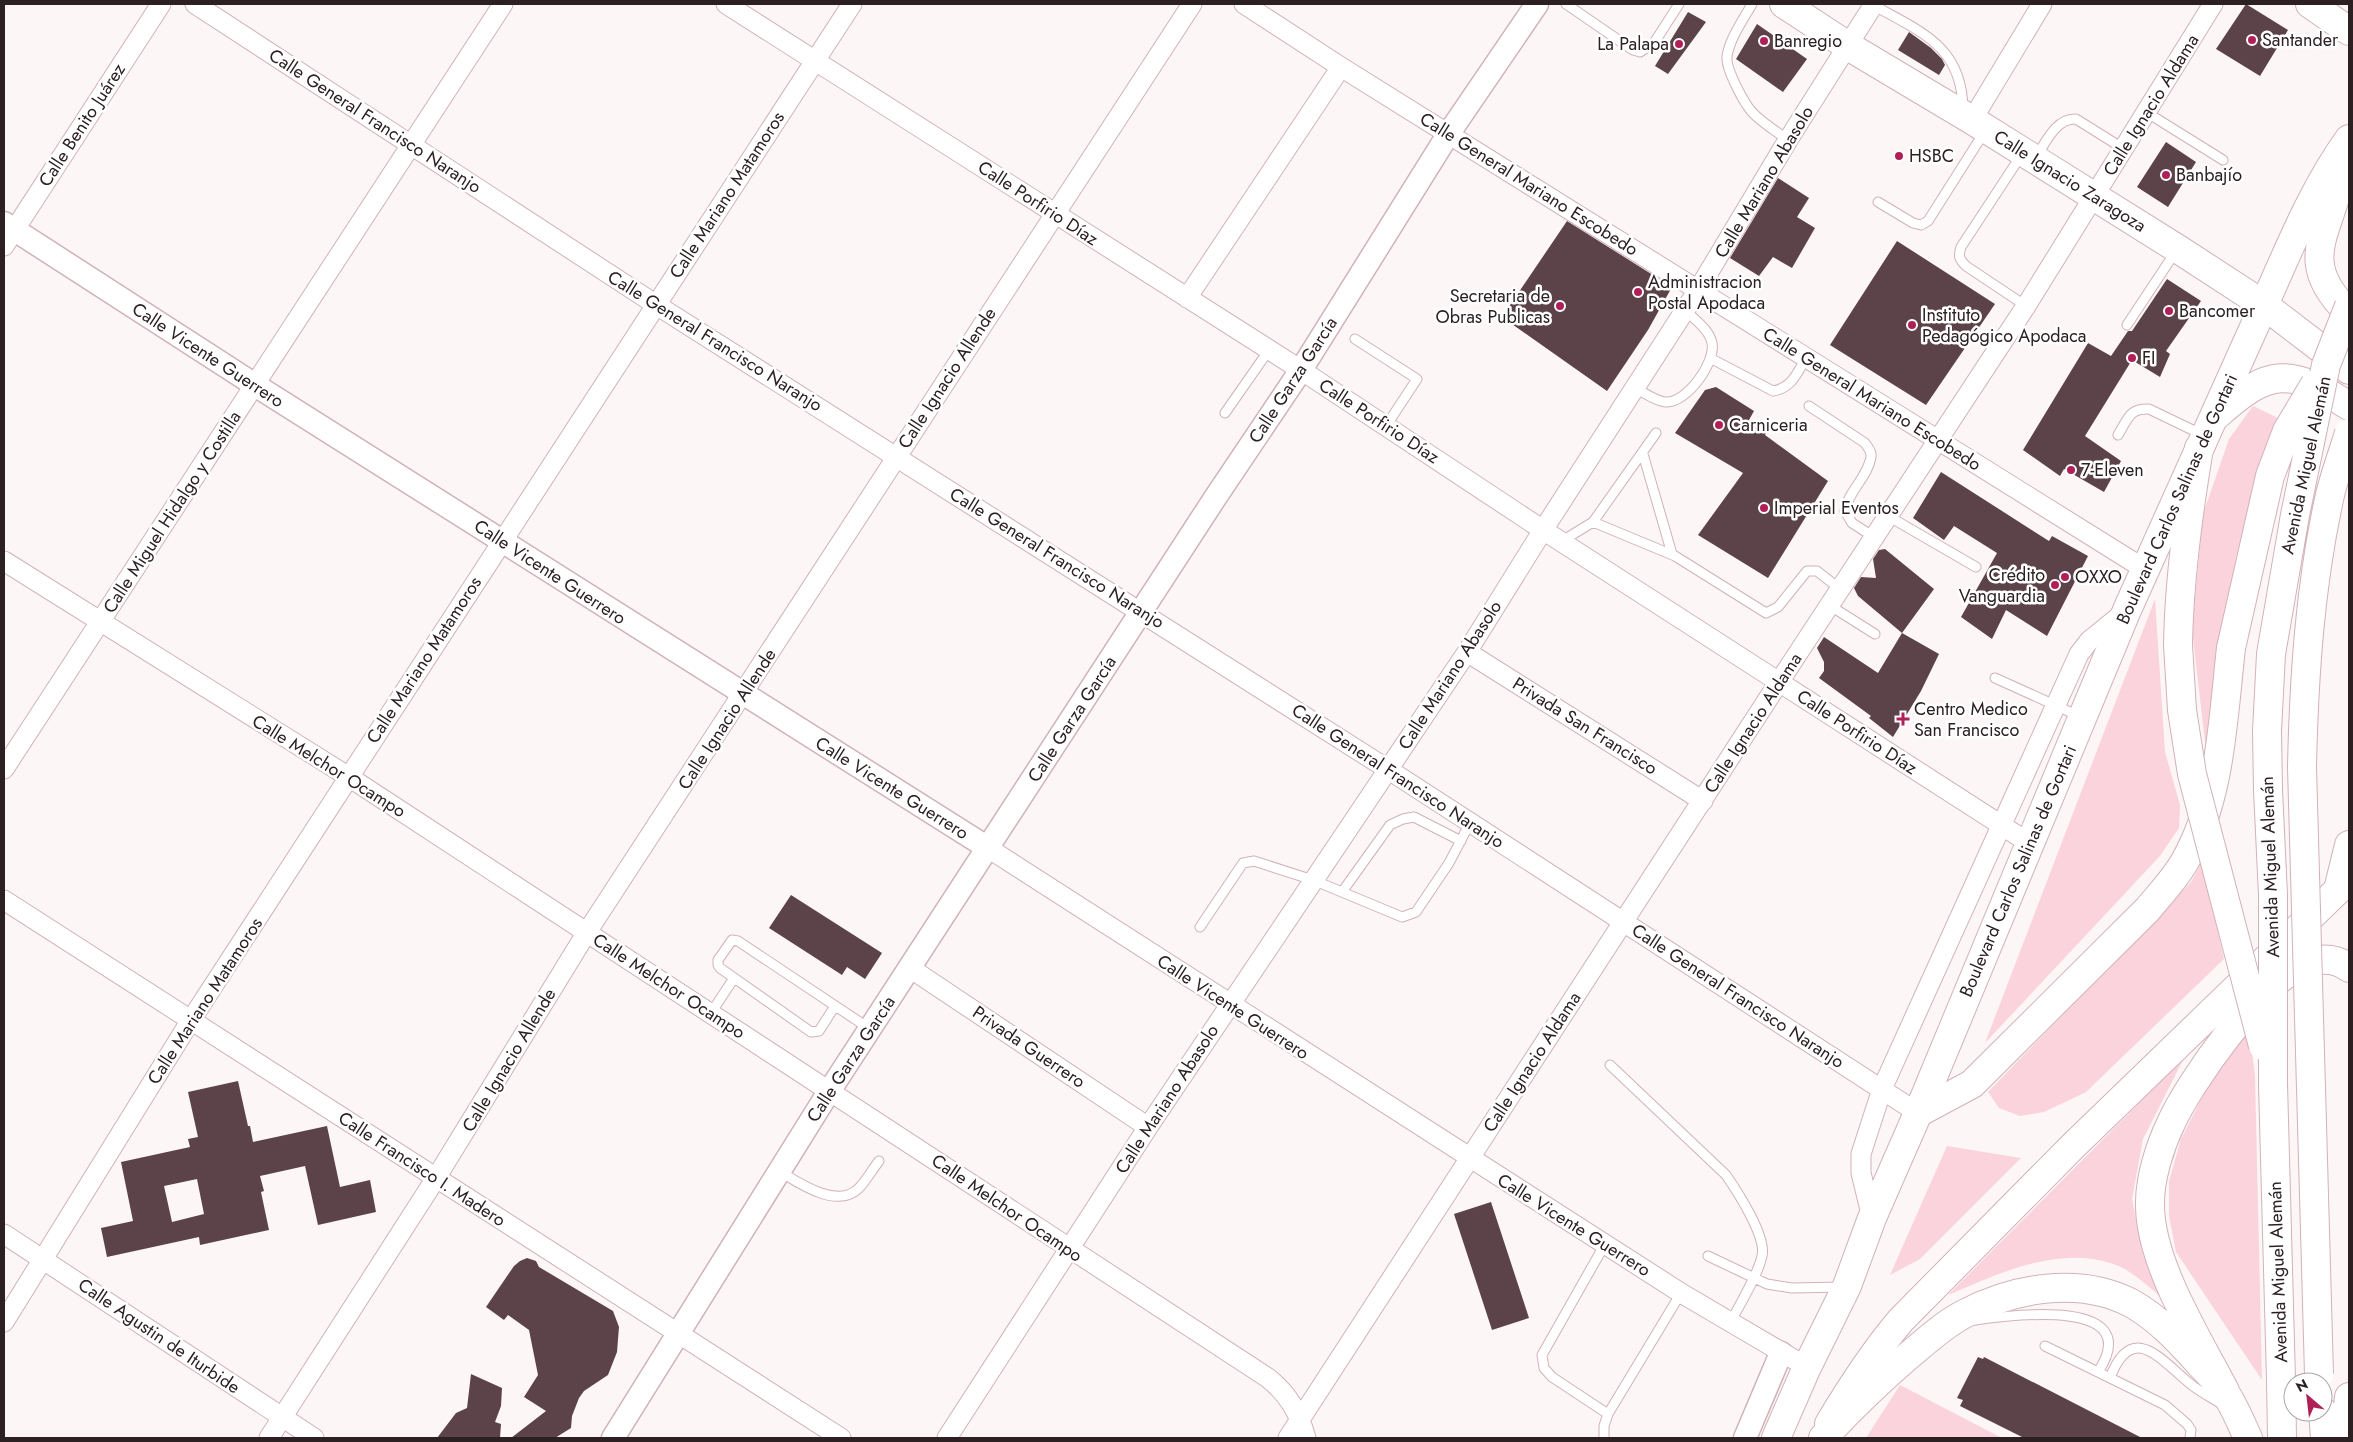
<svg xmlns="http://www.w3.org/2000/svg" width="2353" height="1442" font-family="Jost,sans-serif">
	<style>
		.green { fill: #fbd3dc }
		.building { fill: #5c4349; fill-rule: evenodd }
		.lines { fill: none; stroke-linecap: round; stroke-linejoin: round }
		.service-casing { stroke: #d1b2b9; stroke-width: 11 }
		.minor-casing { stroke: #d1b2b9; stroke-width: 21 }
		.tertiary-casing { stroke: #d1b2b9; stroke-width: 25 }
		.primary-casing { stroke: #d1b2b9; stroke-width: 30 }
		.trunk-casing { stroke: #d1b2b9; stroke-width: 30 }
		.service { stroke: #fff; stroke-width: 9 }
		.minor { stroke: #fff; stroke-width: 19 }
		.tertiary { stroke: #fff; stroke-width: 22 }
		.primary { stroke: #fff; stroke-width: 28 }
		.trunk { stroke: #fff; stroke-width: 28 }
		.trunk-bridge-casing { stroke: #d1b2b9; stroke-width: 30; stroke-linecap: butt }
		.trunk-bridge { stroke: #fff; stroke-width: 28 }
		.poi-dot { fill: #af2059; stroke: #fff; stroke-width: 2 }
		.labels { text-anchor: middle; dominant-baseline: central; stroke-width: 5; stroke-linejoin: round; paint-order: stroke }
		.poi-label { font-size: 18px; fill: #2c2023; stroke: #fff; text-anchor: start }
		.street-label { font-size: 18px; fill: #2c2023; stroke: #fff }
	</style>
	<rect width="100%" height="100%" fill="#fcf6f7"/>
	<!-- green -->
	<path class="green" d="M2253 406 2280 419 2266 448 2236 557 2206 751 2192 629 2203 514 2229 439Z
		M2155 599 2165 752 2180 805 2179 828 2160 856 1985 1043Z
		M2202 862 2224 959 2086 1092 2044 1112 2020 1116 1999 1108 1988 1092 2191 882Z
		M2249 1031 2255 1075 2262 1380 2176 1252 2169 1216V1181L2181 1139 2220 1062Z
		M2184 1058 2143 1139 2132 1199 2143 1254 2167 1302C2153 1291 2137 1275 2121 1267 2064 1242 2000 1273 1948 1295Z
		M1947 1146 2021 1158 1920 1259 1890 1275Z
		M1900 1385 2002 1438H1866Z"/>
	<!-- building -->
	<path class="building" d="M2246 4 2288 30 2260 76 2216 49Z
		M1688 12 1706 22 1668 74 1655 66Z
		M1757 24 1807 59 1783 92 1736 59Z
		M1909 32 1931 48 1942 59 1945 65 1939 75 1898 50Z
		M2166 142 2196 162 2168 207 2137 187Z
		M1778 178 1809 198 1797 217 1815 228 1792 268 1773 257 1759 276 1730 258Z
		M1567 221 1672 287 1648 330 1607 391 1502 317Z
		M1897 241 1995 304 1926 405 1830 345Z
		M2167 279 2201 301 2166 351 2170 354 2160 377 2132 360 2085 436 2121 461 2104 492 2064 469 2060 476 2023 450 2088 343 2111 356 2128 331H2132Z
		M1716 387 1754 411 1749 420 1767 430 1765 435 1828 481 1768 578 1698 535 1743 473 1675 433 1705 390Z
		M1941 472 2049 541 2052 536 2088 556 2047 636 2006 610 1992 639 1961 617 1997 553 1954 526 1944 540 1913 518Z
		M1885 549 1934 589 1902 633 1858 596 1854 588 1861 577 1876 578 1873 559 1879 550Z
		M1902 633 1939 654 1921 691 1893 737 1869 718 1871 716 1819 678 1824 671V662L1817 648 1824 637 1878 673Z
		M791 895 882 953 865 979 847 967 842 975 769 928Z
		M238 1081 248 1126H250L253 1142 327 1126 340 1187 370 1180 376 1212 318 1225 305 1166 260 1176 264 1191 261 1192 269 1230 200 1245 199 1237 107 1257 101 1228 133 1221 121 1162 190 1147 188 1139 198 1137 188 1092ZM197 1179 204 1214 172 1222 164 1186Z
		M1491 1202 1529 1318 1492 1330 1454 1214Z
		M527 1258 536 1261 539 1267 613 1311 619 1327 617 1352 608 1375 584 1391 579 1398 572 1416 571 1428 555 1438H511L546 1411 524 1397 538 1375 529 1330 508 1315 504 1320 486 1307 514 1266 520 1261Z
		M1978 1357 1983 1359 1984 1357 2142 1438H2024L1960 1406 1963 1400 1957 1398Z
		M471 1374 502 1388 501 1406 495 1422 501 1424 500 1438H437L456 1413 467 1408Z"/>
	<g class="lines">
		<defs>
			<path id="service" d="M1566 4 1633 50 1640 52 1654 43 1679 4
				M1752 4C1743 20 1730 38 1727 56 1725 68 1744 103 1752 112 1762 123 1776 131 1788 140
				M1873 5C1921 32 1962 46 1963 109
				M2146 112 2223 160
				M2022 154 1961 247C1958 256 1959 259 1966 266L2026 306
				M2036 157C2046 142 2056 118 2076 119L2124 149
				M1878 202 1913 223 1921 225 1928 221 1985 131
				M2127 325 2176 251
				M1355 339 1417 379 1386 426
				M1712 359 1773 391C1792 388 1797 373 1806 358
				M1635 388C1643 392 1657 402 1666 402 1687 403 1716 362 1712 343 1709 329 1695 320 1685 310
				M1809 406 1865 443C1868 448 1872 451 1871 457 1868 477 1848 491 1845 511L1852 523 1874 537
				M1225 413 1269 350
				M2118 435C2128 419 2129 408 2149 409L2203 435
				M1643 454 1672 554
				M1888 516 1976 567
				M1593 522 1656 433
				M1562 541 1593 522 1675 556 1766 613 1778 607 1807 571H1817L1840 589
				M1829 605 1875 634
				M1995 678 2079 716
				M1342 892 1390 825 1403 819 1414 817 1461 841
				M1200 927 1243 863 1254 861 1313 880 1402 917 1416 912 1449 863 1470 823
				M835 1006 819 1031 811 1032 720 968 718 965V960L732 940 738 941 870 1029
				M711 1013 734 978
				M1610 1065 1726 1175C1737 1191 1767 1237 1762 1256 1758 1275 1740 1304 1730 1323
				M779 1171C799 1183 836 1209 858 1189 866 1181 872 1170 879 1161
				M1605 1244 1542 1355 1544 1368 1552 1377 1608 1414
				M1708 1256 1767 1284 1792 1288 1842 1287
				M1975 1320C2011 1315 2147 1297 2098 1372
				M2045 1346 2165 1405 2187 1424 2191 1430 2190 1438
				M2110 1378C2133 1318 2163 1363 2193 1386 2202 1393 2212 1398 2222 1404
				M1604 1438V1426L1608 1414 1681 1293"/>
			<path id="minor" d="M195 4 655 304 1389 770 1918 1113
				M726 4 1301 370 1543 530 2029 843
				M1244 4 1341 67 2146 570
				M1972 120 2042 4
				M4 246 161 4
				M1187 298 1341 67
				M4 561 349 777 1268 1378C1289 1395 1299 1413 1306 1438
				M1467 652 1703 801
				M4 769 503 4
				M988 848 1681 1293 1807 1367
				M4 900 841 1438
				M910 968 1148 1127
				M1872 1218 1861 1173V1154L1882 1089 2079 654 2089 641 2126 611
				M4 1234 314 1438
				M4 1322 191 1020 852 4
				M269 1438 436 1178 587 932 1192 4
				M947 1438 1148 1127 1467 652 1543 530 1698 290 1788 140 1874 4
				M1288 1438 1779 682 2026 306 2213 4"/>
			<path id="tertiary" d="M4 223 255 385 988 848
				M613 1438 830 1090 1215 498 1301 370 1449 133 1537 4
				M1745 1438 1781 1353"/>
			<path id="primary" d="M1784 4 1848 46 1972 120 2178 249 2264 305 2349 370
				M2310 4 2349 31
				M2217 415C2270 367 2290 368 2349 406
				M1829 1424C1851 1387 1873 1353 1901 1320L2073 1146 2338 890 2349 876
				M1776 1438 1807 1367 1847 1286 1872 1218 1918 1113 2127 610 2264 305"/>
			<path id="trunk" d="M2341 172C2332 232 2293 259 2349 313
				M2264 305C2289 249 2313 189 2349 139
				M2178 645C2179 579 2188 514 2199 448
				M2338 890 2349 845
				M1918 1113 1972 1084 2148 909C2161 893 2175 879 2185 861 2221 798 2223 718 2231 648
				M2281 1380 2282 1438
				M2225 1391C2198 1339 2149 1262 2150 1203 2150 1177 2160 1146 2171 1123 2190 1081 2261 981 2303 964 2319 958 2335 957 2349 968
				M2323 1412 2325 1438
				M1823 1438C1850 1409 1877 1383 1907 1357 1925 1342 1943 1325 1964 1314 2014 1288 2079 1276 2131 1303 2158 1318 2179 1341 2199 1363 2207 1372 2217 1381 2224 1391 2234 1405 2241 1423 2248 1438
				M2345 1438 2349 1397"/>
		</defs>
		<!-- service casing -->
		<use href="#service" class="service-casing"/>
		<!-- minor casing -->
		<use href="#minor" class="minor-casing"/>
		<!-- tertiary casing -->
		<use href="#tertiary" class="tertiary-casing"/>
		<!-- primary casing -->
		<use href="#primary" class="primary-casing"/>
		<!-- trunk casing -->
		<use href="#trunk" class="trunk-casing"/>
		<!-- service -->
		<use href="#service" class="service"/>
		<!-- minor -->
		<use href="#minor" class="minor"/>
		<!-- tertiary -->
		<use href="#tertiary" class="tertiary"/>
		<!-- primary -->
		<use href="#primary" class="primary"/>
		<!-- trunk -->
		<use href="#trunk" class="trunk"/>
		<defs>
			<path id="trunk-bridge" d="M2178 645 2182 710 2192 774 2263 1046
				M2231 648 2270 476 2287 431 2315 384
				M2319 1374 2302 767C2304 676 2310 584 2330 495 2335 474 2343 453 2349 433
				M2281 1380 2273 1084V895L2268 790 2267 731 2271 654 2295 515 2326 365 2349 306"/>
		</defs>
		<!-- trunk-bridge casing -->
		<use href="#trunk-bridge" class="trunk-bridge-casing"/>
		<!-- trunk-bridge -->
		<use href="#trunk-bridge" class="trunk-bridge"/>
	</g>
	<!-- markers -->
	<g class="poi-dot">
		<circle cx="2252" cy="40" r="5"/>
		<circle cx="1764" cy="41" r="5"/>
		<circle cx="1679" cy="44" r="5"/>
		<circle cx="1899" cy="156" r="5"/>
		<circle cx="2166" cy="175" r="5"/>
		<circle cx="1638" cy="292" r="5"/>
		<circle cx="1560" cy="306" r="5"/>
		<circle cx="2169" cy="311" r="5"/>
		<circle cx="1912" cy="325" r="5"/>
		<circle cx="2132" cy="358" r="5"/>
		<circle cx="1719" cy="425" r="5"/>
		<circle cx="2071" cy="470" r="5"/>
		<circle cx="1764" cy="508" r="5"/>
		<circle cx="2065" cy="577" r="5"/>
		<circle cx="2055" cy="585" r="5"/>
		<path d="M1900.5 711.5h5v5h5v5h-5v5h-5v-5h-5v-5h5z"/>
	</g>
	<g class="labels">
		<!-- poi labels -->
		<g class="poi-label">
			<text x="2262" y="40">Santander</text>
			<text x="1774" y="41">Banregio</text>
			<text x="1669" y="44" text-anchor="end">La Palapa</text>
			<text x="1909" y="156">HSBC</text>
			<text x="2176" y="175">Banbajío</text>
			<text x="1648" y="282">Administracion<tspan x="1648" dy="21">Postal Apodaca</tspan></text>
			<text x="1550" y="296" text-anchor="end">Secretaria de<tspan x="1550" dy="21">Obras Publicas</tspan></text>
			<text x="2179" y="311">Bancomer</text>
			<text x="1922" y="315">Instituto<tspan x="1922" dy="21">Pedagógico Apodaca</tspan></text>
			<text x="2142" y="358">FI</text>
			<text x="1729" y="425">Carniceria</text>
			<text x="2081" y="470">7-Eleven</text>
			<text x="1774" y="508">Imperial Eventos</text>
			<text x="2045" y="575" text-anchor="end">Crédito<tspan x="2045" dy="21">Vanguardia</tspan></text>
			<text x="2075" y="577">OXXO</text>
			<text x="1914" y="709">Centro Medico<tspan x="1914" dy="21">San Francisco</tspan></text>
		</g>
		<!-- street labels -->
		<g class="street-label">
			<text transform="translate(2151 105) rotate(-58)">Calle Ignacio Aldama</text>
			<text transform="translate(375 121) rotate(33)">Calle General Francisco Naranjo</text>
			<text transform="translate(82 125) rotate(-57)">Calle Benito Juárez</text>
			<text transform="translate(2070 181) rotate(32)">Calle Ignacio Zaragoza</text>
			<text transform="translate(1764 182) rotate(-59)">Calle Mariano Abasolo</text>
			<text transform="translate(1529 184) rotate(32)">Calle General Mariano Escobedo</text>
			<text transform="translate(727 195) rotate(-57)">Calle Mariano Matamoros</text>
			<text transform="translate(1038 203) rotate(33)">Calle Porfirio Díaz</text>
			<text transform="translate(715 341) rotate(32)">Calle General Francisco Naranjo</text>
			<text transform="translate(208 355) rotate(33)">Calle Vicente Guerrero</text>
			<text transform="translate(947 378) rotate(-57)">Calle Ignacio Allende</text>
			<text transform="translate(1293 380) rotate(-57)">Calle Garza García</text>
			<text transform="translate(1872 399) rotate(32)">Calle General Mariano Escobedo</text>
			<text transform="translate(1379 421) rotate(33)">Calle Porfirio Díaz</text>
			<text transform="translate(2306 465) rotate(-78)">Avenida Miguel Alemán</text>
			<text transform="translate(2177 499) rotate(-66)">Boulevard Carlos Salinas de Gortari</text>
			<text transform="translate(172 512) rotate(-57)">Calle Miguel Hidalgo y Costilla</text>
			<text transform="translate(1057 558) rotate(32)">Calle General Francisco Naranjo</text>
			<text transform="translate(550 572) rotate(33)">Calle Vicente Guerrero</text>
			<text transform="translate(424 660) rotate(-57)">Calle Mariano Matamoros</text>
			<text transform="translate(1450 675) rotate(-57)">Calle Mariano Abasolo</text>
			<text transform="translate(727 719) rotate(-57)">Calle Ignacio Allende</text>
			<text transform="translate(1072 719) rotate(-57)">Calle Garza García</text>
			<text transform="translate(1753 723) rotate(-57)">Calle Ignacio Aldama</text>
			<text transform="translate(1585 726) rotate(32)">Privada San Francisco</text>
			<text transform="translate(1857 732) rotate(33)">Calle Porfirio Díaz</text>
			<text transform="translate(329 766) rotate(32)">Calle Melchor Ocampo</text>
			<text transform="translate(1398 776) rotate(33)">Calle General Francisco Naranjo</text>
			<text transform="translate(892 788) rotate(32)">Calle Vicente Guerrero</text>
			<text transform="translate(2270 867) rotate(-92)">Avenida Miguel Alemán</text>
			<text transform="translate(2018 871) rotate(-67)">Boulevard Carlos Salinas de Gortari</text>
			<text transform="translate(669 986) rotate(33)">Calle Melchor Ocampo</text>
			<text transform="translate(1738 996) rotate(33)">Calle General Francisco Naranjo</text>
			<text transform="translate(205 1001) rotate(-57)">Calle Mariano Matamoros</text>
			<text transform="translate(1233 1007) rotate(33)">Calle Vicente Guerrero</text>
			<text transform="translate(1029 1047) rotate(34)">Privada Guerrero</text>
			<text transform="translate(851 1059) rotate(-57)">Calle Garza García</text>
			<text transform="translate(509 1060) rotate(-59)">Calle Ignacio Allende</text>
			<text transform="translate(1532 1062) rotate(-57)">Calle Ignacio Aldama</text>
			<text transform="translate(1167 1099) rotate(-57)">Calle Mariano Abasolo</text>
			<text transform="translate(422 1169) rotate(33)">Calle Francisco I. Madero</text>
			<text transform="translate(1007 1208) rotate(34)">Calle Melchor Ocampo</text>
			<text transform="translate(1574 1225) rotate(32)">Calle Vicente Guerrero</text>
			<text transform="translate(2278 1272) rotate(-92)">Avenida Miguel Alemán</text>
			<text transform="translate(159 1336) rotate(34)">Calle Agustin de Iturbide</text>
		</g>
	</g>
	<!-- border -->
	<rect width="2353" height="1442" fill="none" stroke="#2c2023" stroke-width="10"/>
	<!-- north arrow -->
	<g transform="translate(2308 1397) rotate(332)"><circle r="24" fill="#ffffff" stroke="#aba6a7"/>
	<path d="M0-4L9 19L0 12L-9 19Z" fill="#af2059"/>
	<text y="-8" font-size="14" font-weight="bold" text-anchor="middle" fill="#2c2023">N</text>
	</g>
</svg>
